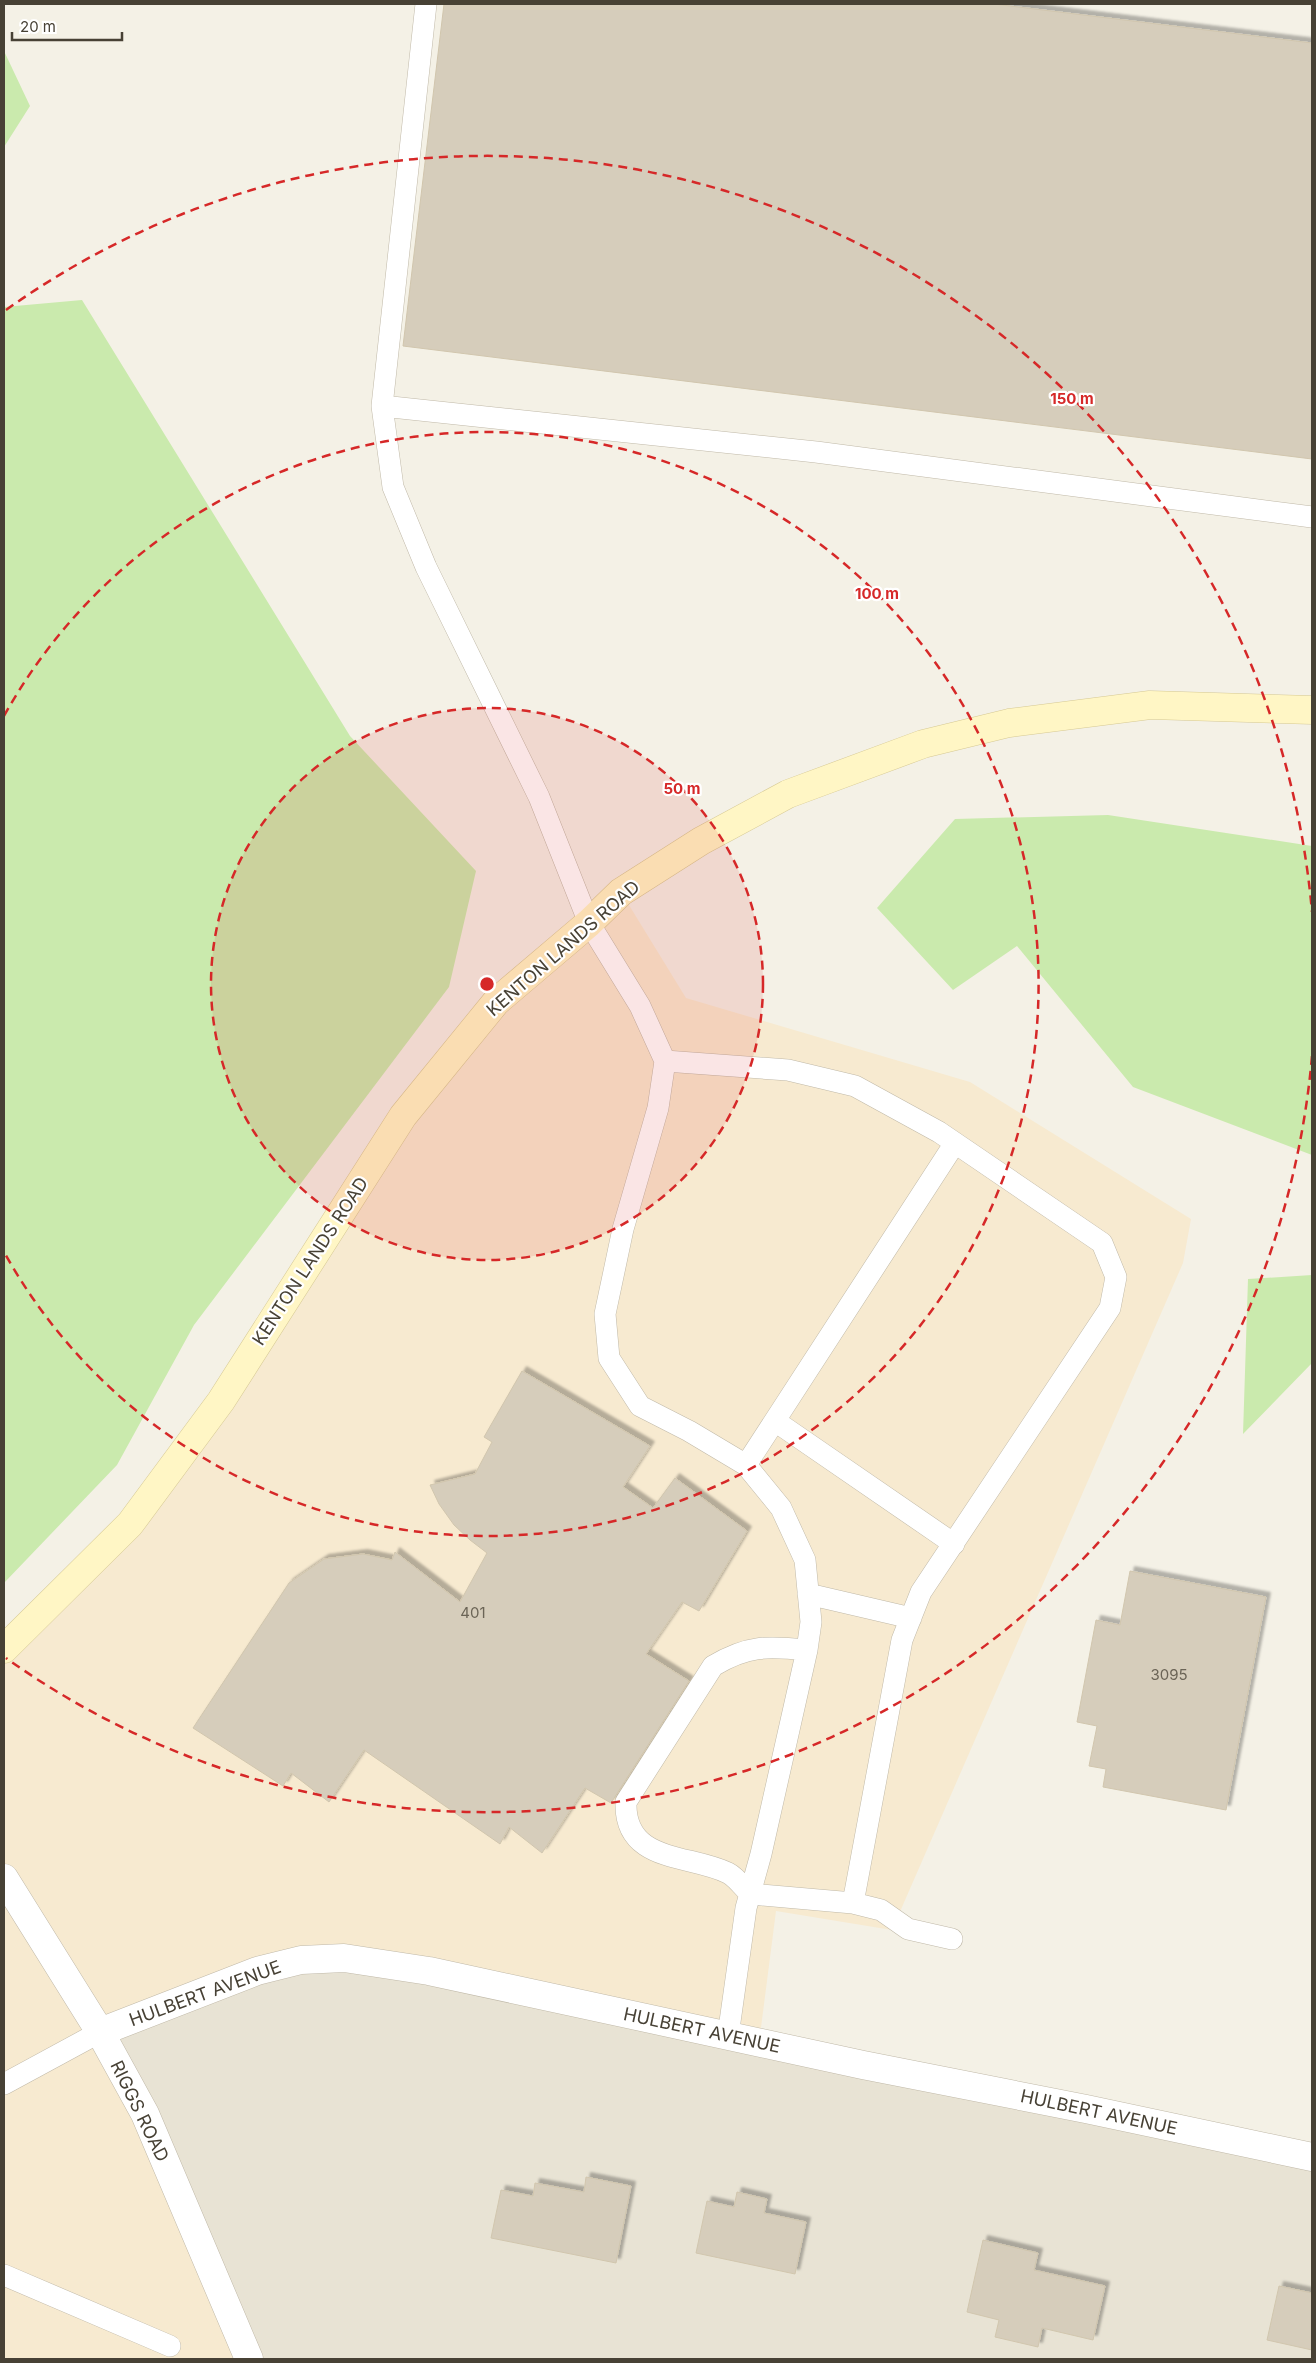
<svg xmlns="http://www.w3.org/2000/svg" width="1316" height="2363" font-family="Inter,sans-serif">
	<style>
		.residential { fill: #e8e3d4 }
		.commercial { fill: #f7ead0 }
		.green { fill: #caeaad }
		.building { fill: #d6cdbb; stroke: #d1c6ae; filter: url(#shadow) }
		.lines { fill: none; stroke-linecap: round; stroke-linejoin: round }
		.lane-casing { stroke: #c0b9a8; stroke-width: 22 }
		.street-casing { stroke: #c0b9a8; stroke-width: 29 }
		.secondary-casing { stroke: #d6c994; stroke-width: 29 }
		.lane { stroke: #fff; stroke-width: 21 }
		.street { stroke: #fff; stroke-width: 28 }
		.secondary { stroke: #fff6c5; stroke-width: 28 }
		.ring { fill: none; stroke: #d62828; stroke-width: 2.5; stroke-dasharray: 9 6 }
		.labels { text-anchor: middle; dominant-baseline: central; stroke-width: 4.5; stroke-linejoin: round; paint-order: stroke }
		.number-label { font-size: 15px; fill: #6b6456 }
		.street-label { font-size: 18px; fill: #474135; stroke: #fff }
		.centre { fill: #d62828; stroke: #fff; stroke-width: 2.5 }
		.ring-label { font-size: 15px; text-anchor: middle; font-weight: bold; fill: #d62828; stroke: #fff; stroke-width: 4.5; stroke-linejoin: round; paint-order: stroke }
	</style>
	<defs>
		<filter id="shadow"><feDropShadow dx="4.5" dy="-4.5" stdDeviation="1" flood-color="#0004"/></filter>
	</defs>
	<rect width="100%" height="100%" fill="#f4f1e6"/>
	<!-- residential -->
	<path class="residential" d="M344 1958 1312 2157V2359H249L100 2032Z"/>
	<!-- commercial -->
	<path class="commercial" d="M621 892 686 998 970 1082 1191 1219 1183 1263 892 1930 776 1911 759 2043 344 1958 100 2031 249 2359H4V1649L130 1523 403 1116Z"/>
	<!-- green -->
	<path class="green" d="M4 51 30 106 4 147Z
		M82 300 350 736 476 871 449 987 194 1325 117 1465 4 1583V307Z
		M1108 815 1312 846V1155L1133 1087 1017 946 953 990 877 908 955 819Z
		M1312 1275V1363L1243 1434 1248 1279Z"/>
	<!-- building -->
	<path class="building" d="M444 4H994L1312 43V459L403 346Z
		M522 1371 650 1446 623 1487 653 1508 675 1478 747 1531 699 1611 682 1602 646 1654 689 1681 611 1803 585 1788 542 1853 509 1827 500 1844 364 1750 329 1802 291 1773 283 1786 193 1728 289 1583 324 1559 363 1554 392 1560 395 1552 460 1602 487 1553 470 1540 454 1525 439 1504 430 1485 475 1474 492 1442 484 1437Z
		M1130 1571 1266 1597 1226 1810 1103 1787 1106 1769 1089 1766 1097 1726 1077 1722 1096 1620 1120 1625Z
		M586 2177 631 2186 616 2263 491 2238 501 2190 533 2196 535 2183 584 2192Z
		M737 2192 767 2199 764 2213 806 2222 795 2274 696 2253 707 2201 734 2207Z
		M983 2240 1038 2253 1034 2270 1105 2286 1093 2340 1042 2328 1038 2347 995 2337 999 2320 967 2312Z
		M1279 2286 1312 2293V2350L1267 2340Z"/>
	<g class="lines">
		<defs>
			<path id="lane" d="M426 4 382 406 393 487 426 567 539 797 589 923 640 1006 665 1061 658 1108 623 1229 605 1314 609 1358 640 1406 689 1431 746 1465 781 1508 805 1560 811 1622 807 1650 761 1854 746 1908 728 2036
				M382 406 816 452 1312 517
				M665 1061 788 1070 855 1086 939 1132 1102 1243 1116 1277 1110 1308 921 1592 902 1640 853 1903
				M775 1421 954 1544
				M746 1465 955 1143
				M808 1594 911 1618
				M807 1650C768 1646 748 1645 713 1666L626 1802C624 1863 689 1854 728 1873 736 1877 744 1888 750 1894L853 1903 881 1910 908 1929 952 1939
				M4 2084 100 2032
				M4 2275 170 2346"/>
			<path id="street" d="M4 1878 100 2032 145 2114 249 2359
				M100 2032 257 1971 301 1960 344 1958 429 1971 863 2065 1086 2109 1312 2157"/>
			<path id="secondary" d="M4 1649 130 1524 221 1401 403 1116 496 1002 589 923 621 892 701 841 788 794 923 744 1009 723 1150 705 1312 710"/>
		</defs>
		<!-- lane casing -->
		<use href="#lane" class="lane-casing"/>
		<!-- street casing -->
		<use href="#street" class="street-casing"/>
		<!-- secondary casing -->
		<use href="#secondary" class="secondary-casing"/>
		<!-- lane -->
		<use href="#lane" class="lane"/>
		<!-- street -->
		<use href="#street" class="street"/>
		<!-- secondary -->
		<use href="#secondary" class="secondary"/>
	</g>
	<!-- distance rings -->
	<circle cx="487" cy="984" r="276" fill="#d62828" fill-opacity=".12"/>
	<g class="ring">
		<circle cx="487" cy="984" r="276"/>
		<path d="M4 716A552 552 0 1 1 4 1252"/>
		<path d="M1312 1056A828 828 0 0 1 6 1658M6 310A828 828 0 0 1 1312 912"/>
	</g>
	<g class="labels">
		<!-- number labels -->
		<g class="number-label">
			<text x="473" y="1612">401</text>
			<text x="1169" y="1674">3095</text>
		</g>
		<!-- street labels -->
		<g class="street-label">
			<text transform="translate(563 948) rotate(-41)">KENTON LANDS ROAD</text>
			<text transform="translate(310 1261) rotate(-57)">KENTON LANDS ROAD</text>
			<text transform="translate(205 1993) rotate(-20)">HULBERT AVENUE</text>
			<text transform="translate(702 2030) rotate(12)">HULBERT AVENUE</text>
			<text transform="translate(140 2111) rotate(64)">RIGGS ROAD</text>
			<text transform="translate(1099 2112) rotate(12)">HULBERT AVENUE</text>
		</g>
	</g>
	<circle cx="487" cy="984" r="8" class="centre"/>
	<g class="ring-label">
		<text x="1072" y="404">150 m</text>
		<text x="877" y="599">100 m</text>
		<text x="682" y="794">50 m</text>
	</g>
	<!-- border -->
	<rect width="1316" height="2363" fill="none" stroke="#474135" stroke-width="10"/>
	<!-- scale -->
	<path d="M12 32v8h110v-8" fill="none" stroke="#474135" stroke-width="2.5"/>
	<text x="20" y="32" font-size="15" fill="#474135" stroke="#ffffff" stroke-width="4" paint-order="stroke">20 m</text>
</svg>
